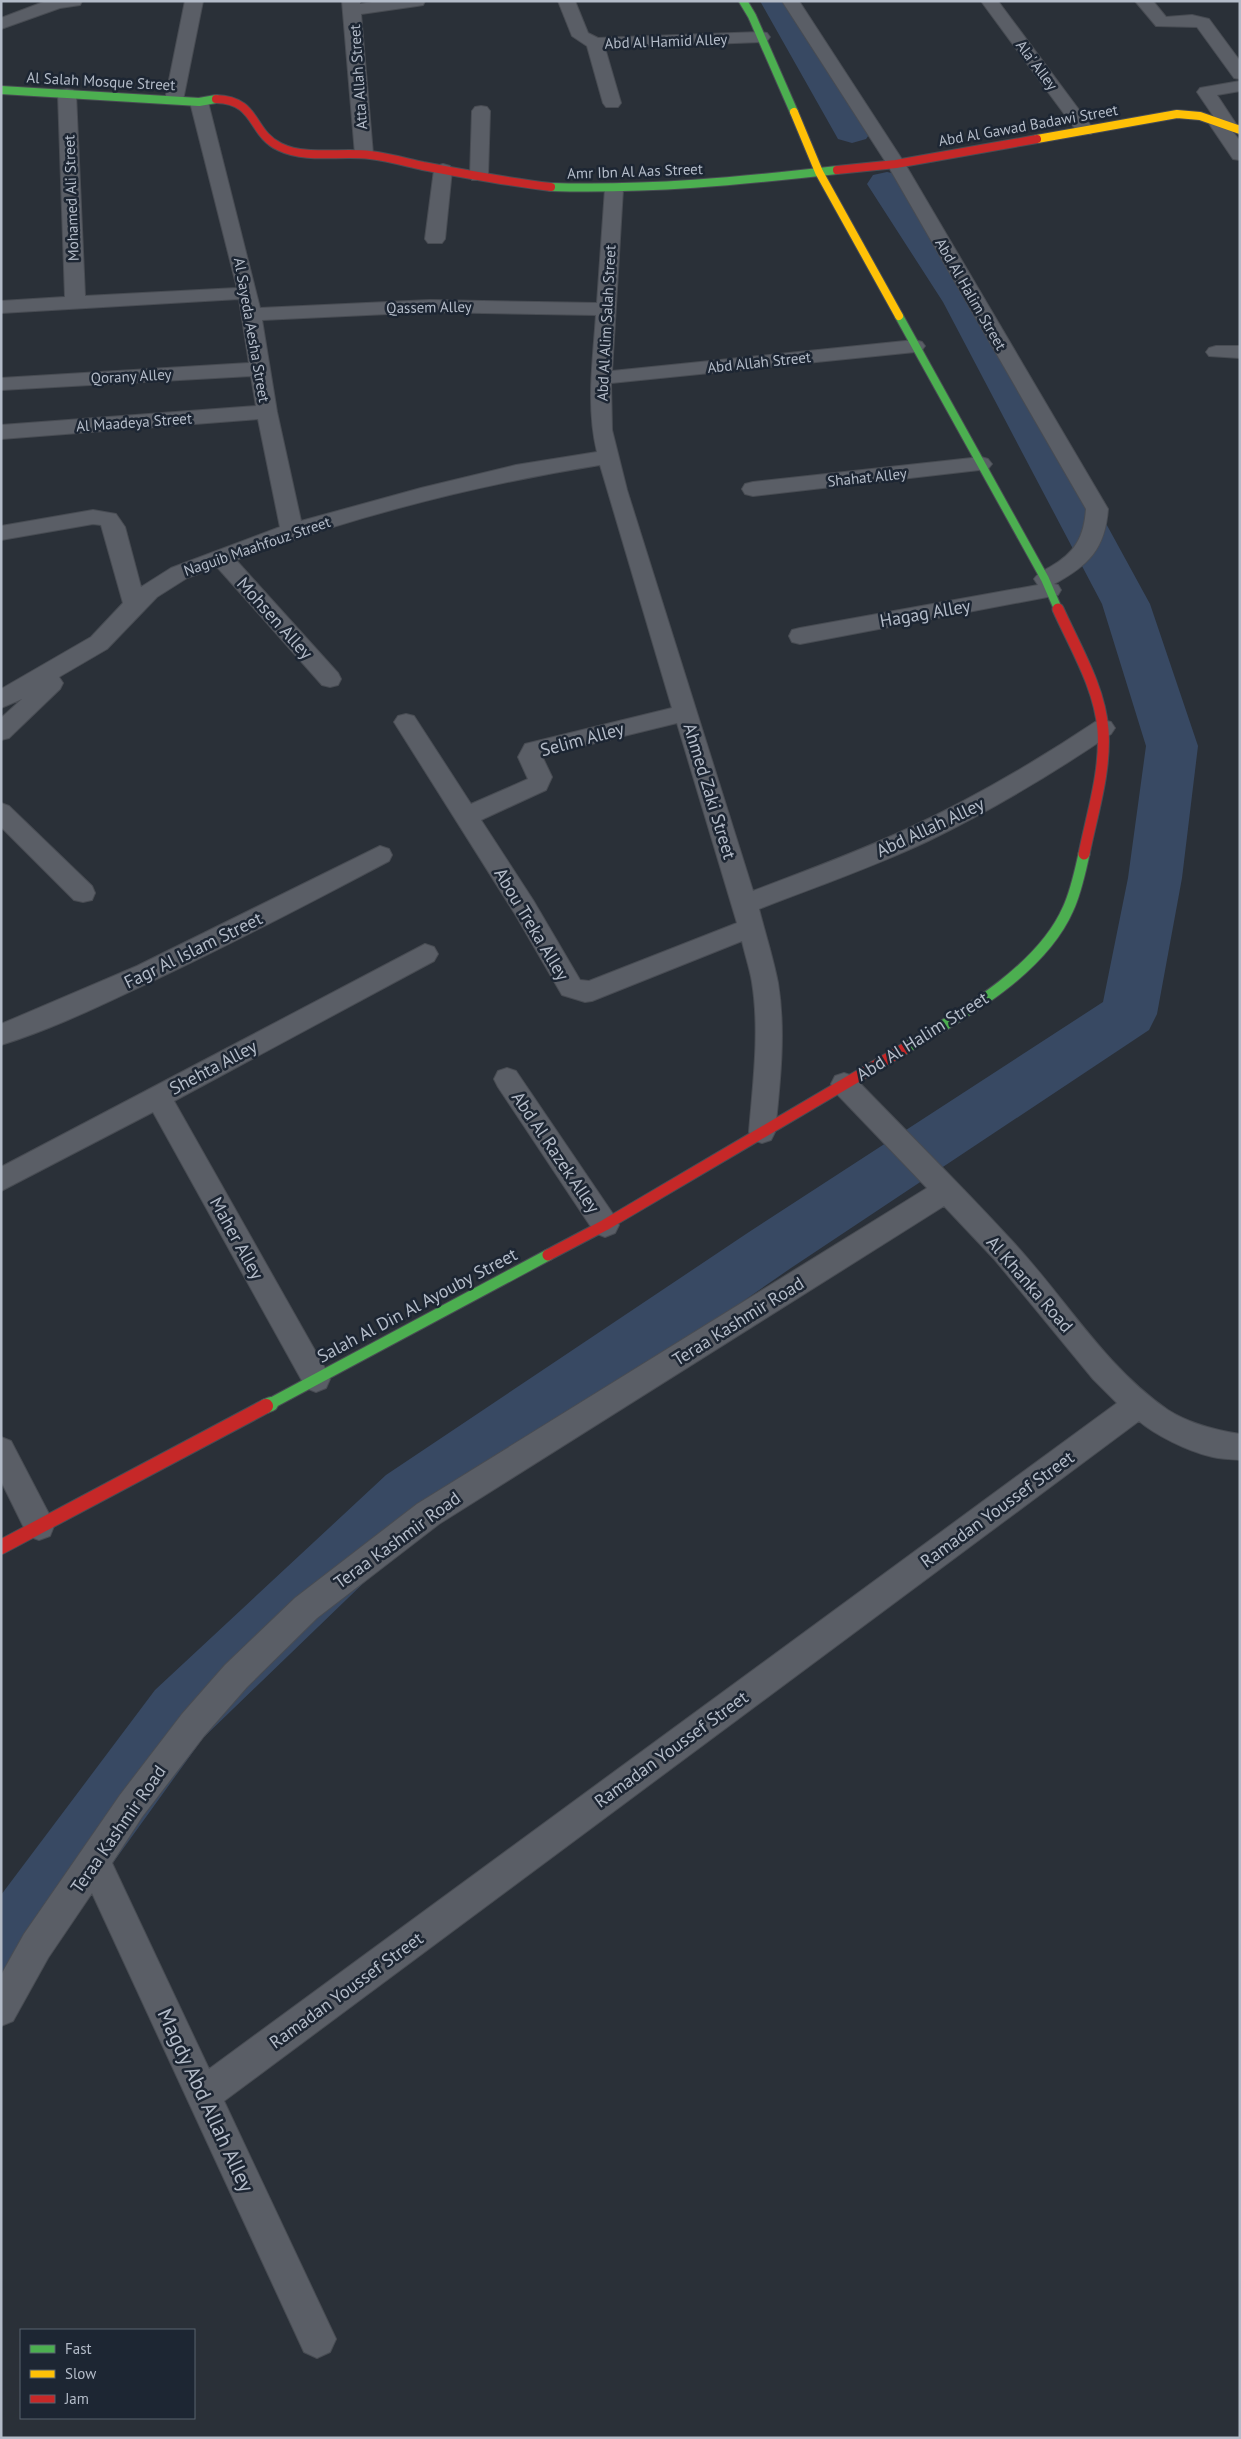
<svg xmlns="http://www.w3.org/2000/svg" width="1241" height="2439" font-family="'PT Sans',sans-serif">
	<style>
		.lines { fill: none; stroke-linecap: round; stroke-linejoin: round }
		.canal { fill: #384963; fill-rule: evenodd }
		.street-casing { stroke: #484c53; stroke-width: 2 }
		.fast-far2-casing { stroke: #484c53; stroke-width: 10 }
		.fast-far1-casing { stroke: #484c53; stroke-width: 13 }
		.fast-casing { stroke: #484c53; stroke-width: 16 }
		.slow-casing { stroke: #484c53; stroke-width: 10 }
		.jam-far2-casing { stroke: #484c53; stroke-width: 10 }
		.jam-far1-casing { stroke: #484c53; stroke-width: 13 }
		.jam-casing { stroke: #484c53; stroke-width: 16 }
		.street { fill: #5a5e66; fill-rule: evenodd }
		.fast-far2 { stroke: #4caf50; stroke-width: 8 }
		.fast-far1 { stroke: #4caf50; stroke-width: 11 }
		.fast { stroke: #4caf50; stroke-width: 14 }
		.slow { stroke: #ffc107; stroke-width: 8 }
		.jam-far2 { stroke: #c62828; stroke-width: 8 }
		.jam-far1 { stroke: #c62828; stroke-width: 11 }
		.jam { stroke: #c62828; stroke-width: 14 }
		.labels { text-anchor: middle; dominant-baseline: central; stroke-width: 5; stroke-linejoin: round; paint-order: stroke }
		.far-street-label { font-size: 15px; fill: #b4bcc9; stroke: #1d2633 }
		.street-label { font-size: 18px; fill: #b4bcc9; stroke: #1d2633 }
		.near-street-label { font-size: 21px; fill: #b4bcc9; stroke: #1d2633 }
	</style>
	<rect width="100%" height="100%" fill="#2a3038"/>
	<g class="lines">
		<!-- canal -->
		<path class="canal" d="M760 1H798L872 131 866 139 852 143 838 139Z
			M887 172 901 175 985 302 1150 604 1198 746 1182 878 1157 1014 1149 1030 791 1268 432 1517 203 1738 27 1982 1 1993V1895L155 1690 386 1475 749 1232 1103 1002 1128 878 1146 746 1102 604 943 302 867 184 873 175Z"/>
		<defs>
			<path id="street" d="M46 1H82L80 5 60 8 1 29V18Z
				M185 1H203L183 100 180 104H168L165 100Z
				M342 1H360V4L378 1H425L423 5 417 6 361 14 373 154 371 158H357L355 154Z
				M558 1H575L588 33 598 38 761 32 767 33 770 37 767 41 761 42 605 48 621 103 618 107H606L603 103 587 46 572 36Z
				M782 1H799L905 164 1108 509C1105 549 1089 565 1054 584L1058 585 1061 590 1058 595 800 644 792 642 789 636 792 630 800 628 1038 585 1034 579C1038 573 1043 571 1050 567 1075 553 1084 537 1086 509L887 164Z
				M981 1H998L1091 126 1094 130 1091 134H1079Z
				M1135 1H1153L1166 17 1192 15 1209 19 1240 61V79L1234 78 1197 27 1156 26Z
				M1240 81V91L1217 95 1238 127 1233 132 1240 141V160L1233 159 1208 122 1214 117 1197 92 1200 88Z
				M67 89 73 90 76 94 85 296 237 288 190 102 193 98H205L208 102 260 308 430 300 597 303 605 189 607 185H621L623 189 612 371 915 340 922 342 925 346 922 350 915 352 611 383 612 430 627 490 753 891C805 871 858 852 909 828 974 798 1035 762 1095 722L1103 720 1111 722 1115 728 1111 734C1052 774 992 810 928 841 873 867 815 887 759 909 765 933 773 957 778 983 786 1032 780 1083 775 1132L771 1140 762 1143 753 1140 749 1132C753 1083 760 1031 752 982 750 969 745 955 742 941L592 1001 585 1002 562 995 515 914 394 722 398 716 406 714 414 716 471 804 528 779 518 757 525 744 672 708 600 465C476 485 354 516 236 560L338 673 341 679 338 685 330 687 322 685 217 567 187 578 157 597 107 649 59 677 63 683 60 689 9 738 1 740V718L22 699 1 708V689L91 637 123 603 101 525 93 524 1 540V526L93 510 116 514 125 527 141 587 171 568 280 527 258 419 1 439V425L256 406 251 376 1 390V378L249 363 239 299 1 313V301L65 297 58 94 61 90ZM430 312 596 315C593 361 586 406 597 452L516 465 421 488 301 521 277 412 262 320ZM677 723 737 923 589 981 580 980 533 900 481 820 546 790 552 777 542 756Z
				M481 106 487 107 490 111 488 176 486 180H472L470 176 472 111 475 107Z
				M443 164 450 166 452 170 445 239 442 243H428L425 239 434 170 436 166Z
				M1216 346H1240V358L1209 356 1206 352 1209 348Z
				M981 457 988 459 992 464 988 469 753 496 745 494 742 489 745 484 753 482Z
				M1 803 9 806 92 886 95 893 92 900 83 902 74 900 1 827Z
				M380 846 389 849 392 855 389 861C304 906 218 951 131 991 89 1011 46 1031 1 1045V1024L137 966Z
				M425 944 434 947 438 954 434 961 174 1101 326 1370 330 1379 326 1388 316 1392 306 1388 153 1112 1 1191V1167Z
				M507 1068 516 1071 615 1217 619 1225 615 1233 605 1237 595 1233 498 1087 494 1079 498 1071Z
				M844 1073 853 1076C907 1132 962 1186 1014 1243 1065 1298 1106 1368 1168 1410 1190 1424 1215 1430 1240 1434V1460C1230 1459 1218 1459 1209 1456 1188 1451 1155 1435 1139 1421L224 2101 336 2339 330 2352 317 2358 304 2352 92 1893 48 1958 13 2021 1 2026V1975L24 1934 120 1795 182 1714 225 1665 295 1598 417 1504 927 1188 835 1092 831 1084 835 1076ZM944 1206 995 1260 1093 1379 1117 1403 209 2069 112 1863 142 1817 204 1736 247 1687 317 1618 439 1524Z
				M1 1437 11 1441 50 1516 54 1526 50 1536 39 1540 28 1536 1 1481Z"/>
			<path id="fast-far2" d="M743 1 752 16 794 112
				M1 90 199 102 216 99
				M551 187C647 190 741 181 837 170
				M899 316 1045 579 1058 609"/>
			<path id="fast-far1" d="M904 1049C960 1016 1041 971 1068 909 1076 892 1080 872 1084 854
				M268 1405 548 1255"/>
			<path id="fast" d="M266 1406 271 1404"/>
			<path id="slow" d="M794 112 819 172 899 316
				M1037 139 1177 114 1200 116 1240 130"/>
			<path id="jam-far2" d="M216 99C258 100 250 133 280 147 307 160 342 151 370 155 388 157 405 162 423 166 465 174 508 182 551 187
				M837 170 896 164 1037 139"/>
			<path id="jam-far1" d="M1058 609C1075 647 1100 688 1103 730 1106 771 1092 814 1084 854
				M548 1255 605 1225 904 1049"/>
			<path id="jam" d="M1 1547 266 1406"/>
		</defs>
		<!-- street casing -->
		<use href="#street" class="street-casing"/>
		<!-- fast-far2 casing -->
		<use href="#fast-far2" class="fast-far2-casing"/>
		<!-- fast-far1 casing -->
		<use href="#fast-far1" class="fast-far1-casing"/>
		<!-- fast casing -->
		<use href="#fast" class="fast-casing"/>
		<!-- slow casing -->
		<use href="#slow" class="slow-casing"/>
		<!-- jam-far2 casing -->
		<use href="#jam-far2" class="jam-far2-casing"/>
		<!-- jam-far1 casing -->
		<use href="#jam-far1" class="jam-far1-casing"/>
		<!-- jam casing -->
		<use href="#jam" class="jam-casing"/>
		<!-- street -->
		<use href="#street" class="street"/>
		<!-- fast-far2 -->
		<use href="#fast-far2" class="fast-far2"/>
		<!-- fast-far1 -->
		<use href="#fast-far1" class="fast-far1"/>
		<!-- fast -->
		<use href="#fast" class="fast"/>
		<!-- slow -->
		<use href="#slow" class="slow"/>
		<!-- jam-far2 -->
		<use href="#jam-far2" class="jam-far2"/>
		<!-- jam-far1 -->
		<use href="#jam-far1" class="jam-far1"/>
		<!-- jam -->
		<use href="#jam" class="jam"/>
	</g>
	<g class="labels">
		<!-- far-street labels -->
		<g class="far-street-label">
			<text transform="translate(666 41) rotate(-2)">Abd Al Hamid Alley</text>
			<text transform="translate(1037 65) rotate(53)">Ala' Alley</text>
			<text transform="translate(358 77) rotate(-94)">Atta Allah Street</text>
			<text transform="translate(101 81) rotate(3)">Al Salah Mosque Street</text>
			<text transform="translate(1028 125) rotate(-10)">Abd Al Gawad Badawi Street</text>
			<text transform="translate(635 171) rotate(-2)">Amr Ibn Al Aas Street</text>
			<text transform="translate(71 198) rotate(-92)">Mohamed Ali Street</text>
			<text transform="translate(971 294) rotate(60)">Abd Al Halim Street</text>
			<text transform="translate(429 307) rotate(-1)">Qassem Alley</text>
			<text transform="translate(606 323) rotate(-87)">Abd Al Alim Salah Street</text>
			<text transform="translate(252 330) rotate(80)">Al Sayeda Aesha Street</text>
			<text transform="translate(759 362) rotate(-6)">Abd Allah Street</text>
			<text transform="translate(131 376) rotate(-3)">Qorany Alley</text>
			<text transform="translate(134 422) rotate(-4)">Al Maadeya Street</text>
			<text transform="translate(867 477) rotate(-6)">Shahat Alley</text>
			<text transform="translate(257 546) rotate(-19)">Naguib Maahfouz Street</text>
		</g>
		<!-- street labels -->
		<g class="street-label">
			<text transform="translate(925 613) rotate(-10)">Hagag Alley</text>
			<text transform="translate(275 618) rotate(48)">Mohsen Alley</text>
			<text transform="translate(582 739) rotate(-15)">Selim Alley</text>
			<text transform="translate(710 791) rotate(73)">Ahmed Zaki Street</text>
			<text transform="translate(930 827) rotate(-25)">Abd Allah Alley</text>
			<text transform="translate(532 924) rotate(59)">Abou Treka Alley</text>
			<text transform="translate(193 950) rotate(-26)">Fagr Al Islam Street</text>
			<text transform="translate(922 1036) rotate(-32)">Abd Al Halim Street</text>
			<text transform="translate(213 1067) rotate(-28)">Shehta Alley</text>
			<text transform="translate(556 1152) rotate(56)">Abd Al Razek Alley</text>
			<text transform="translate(237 1238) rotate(61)">Maher Alley</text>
			<text transform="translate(1030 1284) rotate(49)">Al Khanka Road</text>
			<text transform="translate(417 1305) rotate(-28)">Salah Al Din Al Ayouby Street</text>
			<text transform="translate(738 1321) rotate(-32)">Teraa Kashmir Road</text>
			<text transform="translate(997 1509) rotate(-36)">Ramadan Youssef Street</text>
			<text transform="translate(397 1540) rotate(-36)">Teraa Kashmir Road</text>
			<text transform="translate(671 1749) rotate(-36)">Ramadan Youssef Street</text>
			<text transform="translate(118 1829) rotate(-55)">Teraa Kashmir Road</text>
			<text transform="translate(346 1990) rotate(-36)">Ramadan Youssef Street</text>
		</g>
		<!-- near-street labels -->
		<g class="near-street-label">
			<text transform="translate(206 2100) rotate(65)">Magdy Abd Allah Alley</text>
		</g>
	</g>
	<!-- border -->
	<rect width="1241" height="2439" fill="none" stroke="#b4bcc9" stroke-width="5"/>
	<!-- legend -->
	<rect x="20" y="2329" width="175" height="90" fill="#1d2633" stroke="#59626f"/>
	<rect x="30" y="2345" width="25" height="8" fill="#4caf50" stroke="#59626f"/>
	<text x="65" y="2354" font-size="15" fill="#b4bcc9">Fast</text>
	<rect x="30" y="2370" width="25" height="8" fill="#ffc107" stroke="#59626f"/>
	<text x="65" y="2379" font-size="15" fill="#b4bcc9">Slow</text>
	<rect x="30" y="2395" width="25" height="8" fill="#c62828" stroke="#59626f"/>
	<text x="65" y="2404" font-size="15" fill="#b4bcc9">Jam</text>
</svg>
